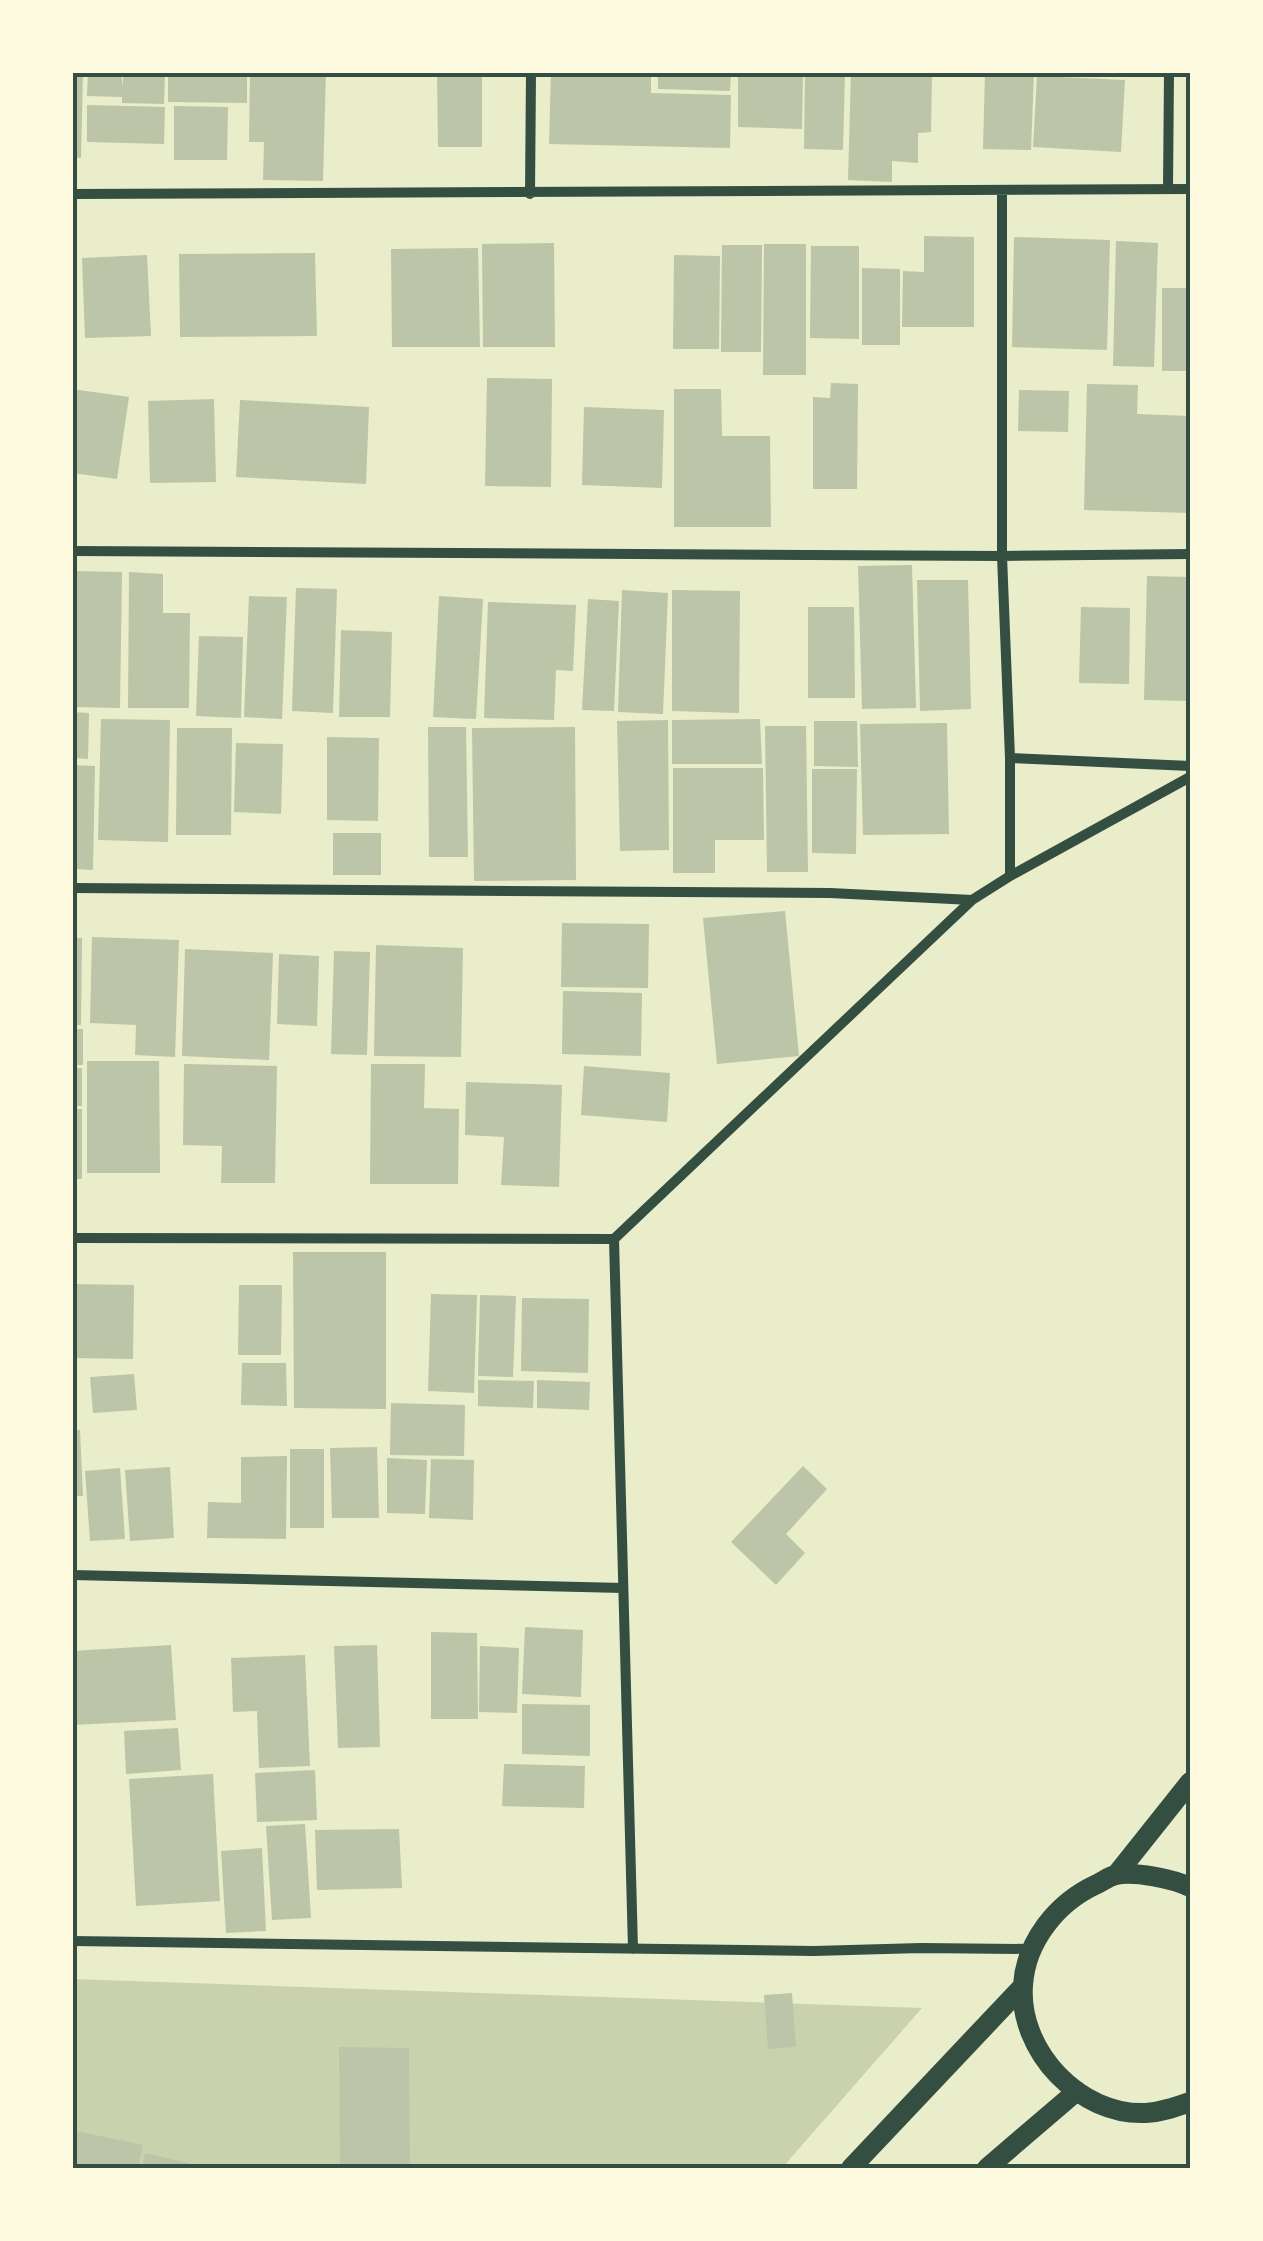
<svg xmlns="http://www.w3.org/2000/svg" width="1263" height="2241" font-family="Ubuntu,sans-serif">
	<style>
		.green { fill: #cad2ad }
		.building { fill: #bcc5a7 }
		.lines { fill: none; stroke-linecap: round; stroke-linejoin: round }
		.minor { stroke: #344e41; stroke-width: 10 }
		.secondary { stroke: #344e41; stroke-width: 20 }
		.neatline { fill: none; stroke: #344e41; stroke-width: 4 }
	</style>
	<rect width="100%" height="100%" fill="#e9edc9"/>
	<!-- green -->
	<path class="green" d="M73 1979 922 2008 782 2168H73Z"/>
	<!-- building -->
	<path class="building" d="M72 72H83L81 158 72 157Z
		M88 72H121L123 87V72H165L164 104 122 103V97L87 96Z
		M168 72H247V103L168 102Z
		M250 72H326L323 181 263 180 264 142H249Z
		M437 72H482V147H438Z
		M551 72H651V93L731 95 730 148 549 144Z
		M658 72H731L730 91 658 89Z
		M738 72H803L802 129 738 127Z
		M805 72H845L843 150 804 149Z
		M851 72H932L931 132 918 133V163L892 161V182L848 180Z
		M985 72H1034L1031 150 983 149Z
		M1037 76 1125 80 1121 152 1033 147Z
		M87 105 165 107 164 144 87 142Z
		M174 106 228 107 227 160H174Z
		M924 236 974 237V327H902L903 271 924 272Z
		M1014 237 1110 240 1107 350 1012 347Z
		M1116 241 1158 243 1154 367 1113 366Z
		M554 243 555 347H483L482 244Z
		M764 244H806V375H763Z
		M722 245H762L761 352H721Z
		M811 246H859V339L810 338Z
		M478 248 480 347H392L391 249Z
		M315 253 317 336 180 337 179 254Z
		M147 255 151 336 85 338 82 258Z
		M674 255 720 256 719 349H673Z
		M862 268 900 269V345H862Z
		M1162 288H1190V371H1162Z
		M487 378 552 379 551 487 485 486Z
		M831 383 858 384 857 489H813V397L830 398Z
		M1087 384 1138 385 1137 414 1190 416V513L1084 510Z
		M72 389 129 397 117 479 72 473Z
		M674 389H721L722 436H770L771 527H674Z
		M1019 390 1069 391 1068 432 1018 431Z
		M214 399 216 482 150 483 148 401Z
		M240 400 369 407 366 484 236 477Z
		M584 407 664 410 662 488 582 485Z
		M912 565 916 708 862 709 858 566Z
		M72 571 122 572 120 708 72 707Z
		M129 572 163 574V613H190L189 708H128Z
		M1147 576 1190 577V701L1144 700Z
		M917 580H968L971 709 920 711Z
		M296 588 337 589 333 713 292 711Z
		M622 590 668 593 663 714 618 712Z
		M672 590 740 591 739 713 672 711Z
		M249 596 287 597 282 719 244 717Z
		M439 596 483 599 476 719 433 717Z
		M588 599 619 601 614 711 582 710Z
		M488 602 576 605 573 671 556 670 554 720 484 718Z
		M808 607H854L855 698H808Z
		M1081 607 1130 608 1129 684 1079 683Z
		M341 630 392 632 390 717H339Z
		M199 636 243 637 241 718 196 716Z
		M72 712 89 713 88 759 72 758Z
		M101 719 170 720 168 842 98 840Z
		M760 719 762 764H672V720Z
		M668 720 669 850 620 851 617 721Z
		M814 721H857L858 767 814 766Z
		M947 723 949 834 863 835 860 724Z
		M765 726H806L808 872H767Z
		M428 727H466L468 857H429Z
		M575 727 576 880 474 881 472 728Z
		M177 728H232L231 835H176Z
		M327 737 379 738 378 821 327 820Z
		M236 743 283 744 281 814 234 812Z
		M72 765 95 766 93 870 76 869V849H72Z
		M673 768H763L764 840H715V873H673Z
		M812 769H857L856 854 812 853Z
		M333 833H381V875H333Z
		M785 911 799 1056 717 1064 703 918Z
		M562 923 649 924 648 988 561 987Z
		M92 937 179 940 175 1057 135 1055 136 1025 90 1023Z
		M72 938H82L81 1025H72Z
		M376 945 463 948 461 1057 374 1056Z
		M185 949 273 953 269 1060 182 1056Z
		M334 951 370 952 367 1055 331 1054Z
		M279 954 319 956 317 1026 277 1024Z
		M563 991 642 993 641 1056 562 1054Z
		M72 1029H83V1065H72Z
		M87 1061H159L160 1173H87Z
		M184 1064 277 1066 275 1183H221L222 1146 183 1145Z
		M371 1064H425L424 1108 459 1109 458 1184H370Z
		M584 1066 670 1073 667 1122 581 1115Z
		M72 1068H82V1106H72Z
		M466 1082 562 1085 559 1187 501 1185 504 1137 465 1135Z
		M72 1109H82V1179H72Z
		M293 1252H386V1409L294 1408Z
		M72 1284 134 1285 133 1359 72 1358Z
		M239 1285H282L281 1355H238Z
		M431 1294 477 1295 474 1393 428 1391Z
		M480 1295 516 1296 513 1377 478 1376Z
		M522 1298 589 1299 588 1373 521 1371Z
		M242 1363H286L287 1406 241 1405Z
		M134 1374 137 1410 93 1413 90 1377Z
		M478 1380 534 1381 533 1408 478 1406Z
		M537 1380 590 1382 589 1410 537 1408Z
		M391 1403 465 1405 464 1456 390 1455Z
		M72 1430H80L83 1496H72Z
		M377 1447 379 1518H332L330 1448Z
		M290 1449H324V1528H290Z
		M287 1456 286 1539 207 1538 208 1502 241 1503V1457Z
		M387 1458 427 1460 425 1514 387 1513Z
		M431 1459 474 1460 473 1520 429 1518Z
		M803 1466 827 1489 786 1534 805 1553 776 1585 731 1542Z
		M170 1467 174 1538 130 1541 125 1470Z
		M120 1468 125 1539 90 1541 85 1471Z
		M525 1627 583 1630 581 1697 522 1694Z
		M431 1632 477 1633 478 1719H431Z
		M171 1645 176 1720 72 1725V1651Z
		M377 1645 380 1747 338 1748 334 1646Z
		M480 1646 519 1648 517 1713 479 1712Z
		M305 1655 310 1766 259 1768 257 1711 233 1712 231 1658Z
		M522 1704 590 1705V1756L522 1754Z
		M178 1728 181 1770 126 1774 124 1731Z
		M504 1764 585 1766 584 1808 502 1806Z
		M315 1770 317 1820 257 1822 255 1773Z
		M213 1774 220 1901 136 1906 129 1779Z
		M305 1824 311 1918 272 1920 266 1826Z
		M399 1829 402 1888 317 1890 315 1830Z
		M262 1848 266 1931 226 1933 221 1851Z
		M792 1993 796 2047 768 2049 764 1995Z
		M339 2047 409 2048 410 2168H340Z
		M72 2130 143 2145 138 2168H72Z
		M145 2153 205 2167 204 2168H142Z"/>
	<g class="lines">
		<!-- minor -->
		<path class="minor" d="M1168 189 1169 72
			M1002 190V556L1010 758V876
			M72 194 1190 189
			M530 194 531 72
			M72 551 1002 556 1190 554
			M1010 758 1190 766
			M72 888 830 893 972 900 614 1239 633 1949
			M972 900 1010 876 1190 777
			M72 1238 614 1239
			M72 1575 623 1588
			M72 1941 814 1951 921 1948 1031 1949"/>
		<!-- secondary -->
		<path class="secondary" d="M1116 1875 1190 1782
			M1190 1887C1173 1879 1135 1871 1116 1875 1109 1876 1102 1882 1095 1885 1057 1903 1026 1941 1023 1985 1018 2051 1080 2116 1146 2113 1162 2112 1176 2107 1190 2102
			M851 2168 1023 1986
			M987 2168 1077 2091"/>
	</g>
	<!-- border -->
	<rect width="1263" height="2241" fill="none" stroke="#fefae0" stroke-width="150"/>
	<rect x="75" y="75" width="1113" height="2091" class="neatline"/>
</svg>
